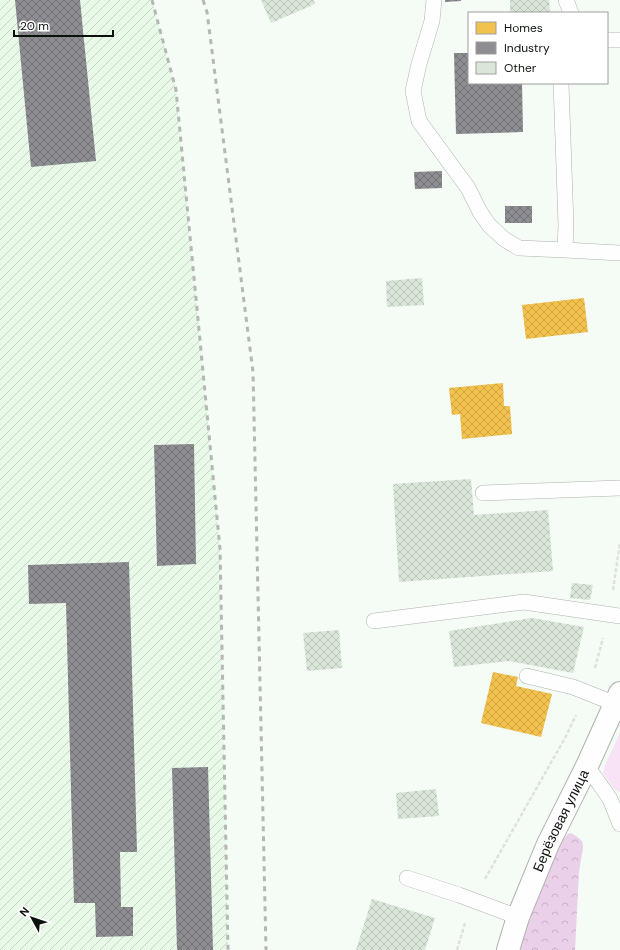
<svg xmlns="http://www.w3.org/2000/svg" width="620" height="950" font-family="'DM Sans',sans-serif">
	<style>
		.industrial { fill: url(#industrial-furrows) }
		.grass { fill: #f7e2f6 }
		.forest { fill: url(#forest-crowns) }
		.homes { fill: url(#homes-cross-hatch) }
		.industry { fill: url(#industry-cross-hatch) }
		.building { fill: url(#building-cross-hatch) }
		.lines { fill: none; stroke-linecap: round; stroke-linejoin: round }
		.service-casing { stroke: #acb2ac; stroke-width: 16 }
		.minor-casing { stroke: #acb2ac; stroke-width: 24 }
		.path { stroke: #dfe1de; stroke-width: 2.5; stroke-dasharray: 4 2; stroke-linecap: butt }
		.service { stroke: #fefefe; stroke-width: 15 }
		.minor { stroke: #fefefe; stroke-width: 22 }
		.rail { stroke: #b5b7b5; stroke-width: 3; stroke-dasharray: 5 5; stroke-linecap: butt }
		.labels { text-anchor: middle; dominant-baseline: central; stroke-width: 4; stroke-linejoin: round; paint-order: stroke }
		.street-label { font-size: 14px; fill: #0b120b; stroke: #fff }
	</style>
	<defs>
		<pattern id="industrial-furrows" width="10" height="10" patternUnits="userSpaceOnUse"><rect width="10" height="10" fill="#e8f9e8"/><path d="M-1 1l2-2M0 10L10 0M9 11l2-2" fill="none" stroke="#c6d4c6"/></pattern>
		<pattern id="forest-crowns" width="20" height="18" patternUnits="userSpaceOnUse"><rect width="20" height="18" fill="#ebd0ea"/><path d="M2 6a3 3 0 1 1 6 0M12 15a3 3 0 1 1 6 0" fill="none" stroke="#c8b2c7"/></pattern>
		<pattern id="homes-cross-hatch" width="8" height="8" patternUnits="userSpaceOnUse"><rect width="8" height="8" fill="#f2c14e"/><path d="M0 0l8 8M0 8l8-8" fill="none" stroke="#cea543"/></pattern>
		<pattern id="industry-cross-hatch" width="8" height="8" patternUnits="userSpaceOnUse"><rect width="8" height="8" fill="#8d8d92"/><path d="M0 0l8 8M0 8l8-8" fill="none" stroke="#717275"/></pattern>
		<pattern id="building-cross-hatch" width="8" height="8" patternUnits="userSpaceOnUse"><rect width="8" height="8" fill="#d9e6d9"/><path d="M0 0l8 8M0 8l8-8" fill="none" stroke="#b9c4b9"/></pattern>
	</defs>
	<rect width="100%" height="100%" fill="#f5fbf5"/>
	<!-- industrial -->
	<path class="industrial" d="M0 0H152L176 90 220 549 228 950H0Z"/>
	<!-- grass -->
	<path class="grass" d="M620 733V792H619L613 788 603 773 605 765Z"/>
	<!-- forest -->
	<path class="forest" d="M571 833 576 836 582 841 583 847 579 872 575 950H521C517 931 552 863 561 842L568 834Z"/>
	<!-- homes -->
	<path class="homes" d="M584 298 588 332 526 339 522 305Z
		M503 383 504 406H510L512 434 462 439 460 414 452 415 449 388Z
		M493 672 518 677 516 686 552 694 541 737 481 723Z"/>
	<!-- industry -->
	<path class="industry" d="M15 0H80L96 161 31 167Z
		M445 0H461V1L445 2Z
		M454 53H469V83H522L523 132 456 134Z
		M442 171V188L415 189 414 172Z
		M505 206H532V223H505Z
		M194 444 196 564 157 566 154 445Z
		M129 562 137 852H120L121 907H133V936L96 937 95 903H74L66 603 29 604 28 565Z
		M208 767 213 950H177L172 768Z"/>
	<!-- building -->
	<path class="building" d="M261 0H314L315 4 271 23Z
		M510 0H549L550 13H510Z
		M422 278 424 305 387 307 386 281Z
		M471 479 474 515 548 510 553 571 399 582 393 484Z
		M572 583 593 585 590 600 570 598Z
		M532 618 584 627 573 673 509 661 454 667 449 631Z
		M339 630 342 668 307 671 303 633Z
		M436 789 439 816 398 819 396 793Z
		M372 899 435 918 425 950H356Z"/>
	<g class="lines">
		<defs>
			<path id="service" d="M434 0 432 21 419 64 413 91 419 121 468 188 480 212 489 225 504 239 519 248 565 250
				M566 0 571 13
				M607 40H620
				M561 83 566 225 565 250 620 253
				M483 493 620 488
				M374 621 524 602 620 616
				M527 676 573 687 616 704
				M587 766 610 799 620 824
				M407 878 459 895 518 917"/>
			<g id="minor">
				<path id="s1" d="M508 950 518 917 548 844 587 766 620 693"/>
			</g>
		</defs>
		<!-- service casing -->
		<use href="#service" class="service-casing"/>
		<!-- minor casing -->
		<use href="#minor" class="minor-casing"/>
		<!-- path -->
		<path class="path" d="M613 590 620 543
			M595 668 603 638
			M485 879 565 738 576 715
			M457 950 465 923"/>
		<!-- service -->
		<use href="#service" class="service"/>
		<!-- minor -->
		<use href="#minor" class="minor"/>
		<!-- rail -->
		<path class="rail" d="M152 0 176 90 220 549 228 950
			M203 0 207 12 253 372 266 950"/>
	</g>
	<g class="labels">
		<!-- street labels -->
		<g class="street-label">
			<text stroke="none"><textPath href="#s1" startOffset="140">Берёзовая улица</textPath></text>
		</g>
	</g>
	<!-- legend -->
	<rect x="468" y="12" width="140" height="72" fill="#ffffff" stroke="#9da09d"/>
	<rect x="476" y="22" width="20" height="12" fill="#f2c14e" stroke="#9da09d"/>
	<text x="504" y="32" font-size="12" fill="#0b120b">Homes</text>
	<rect x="476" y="42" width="20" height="12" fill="#8d8d92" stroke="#9da09d"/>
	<text x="504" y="52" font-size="12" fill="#0b120b">Industry</text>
	<rect x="476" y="62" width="20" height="12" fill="#d9e6d9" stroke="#9da09d"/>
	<text x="504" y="72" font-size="12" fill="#0b120b">Other</text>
	<!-- north arrow -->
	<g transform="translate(32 918) rotate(310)" stroke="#ffffff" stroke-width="3" paint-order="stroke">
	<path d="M0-3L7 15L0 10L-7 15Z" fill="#0b120b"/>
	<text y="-6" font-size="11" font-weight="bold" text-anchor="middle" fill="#0b120b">N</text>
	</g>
	<!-- scale -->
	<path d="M14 30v6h99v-6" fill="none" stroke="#0b120b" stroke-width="2"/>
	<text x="20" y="30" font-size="12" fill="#0b120b" stroke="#ffffff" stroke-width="3" paint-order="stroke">20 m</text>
</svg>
